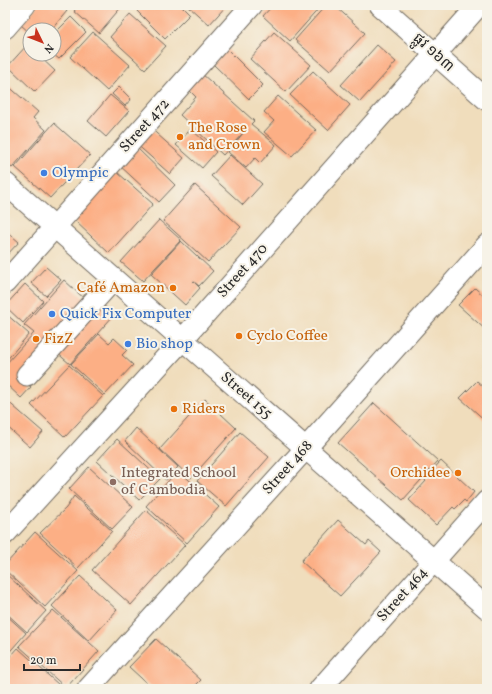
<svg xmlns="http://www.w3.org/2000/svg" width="492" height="694" font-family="Vollkorn,'Noto Sans Khmer',serif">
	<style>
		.building { fill: #fcaf85 }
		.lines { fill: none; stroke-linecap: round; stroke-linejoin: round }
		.minor-casing { stroke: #70695e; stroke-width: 23 }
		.minor { stroke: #fff; stroke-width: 21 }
		.food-dot { fill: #e8710a; stroke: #f7f3e8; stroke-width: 1.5 }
		.shop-dot { fill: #3f7fe0; stroke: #f7f3e8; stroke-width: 1.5 }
		.education-dot { fill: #8d6e63; stroke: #f7f3e8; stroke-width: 1.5 }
		.labels { text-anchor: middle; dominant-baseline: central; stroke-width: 4; stroke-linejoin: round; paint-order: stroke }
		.street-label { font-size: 15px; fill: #2b2b2b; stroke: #f7f3e8 }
		.food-label { font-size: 15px; fill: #c56008; stroke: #f7f3e8; text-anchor: start }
		.shop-label { font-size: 15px; fill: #366cbe; stroke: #f7f3e8; text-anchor: start }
		.education-label { font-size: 15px; fill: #785e54; stroke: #f7f3e8; text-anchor: start }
	</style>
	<rect width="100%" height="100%" fill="#f7f3e8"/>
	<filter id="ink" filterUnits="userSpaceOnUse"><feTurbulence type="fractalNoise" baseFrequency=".025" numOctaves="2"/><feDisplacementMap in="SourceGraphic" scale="8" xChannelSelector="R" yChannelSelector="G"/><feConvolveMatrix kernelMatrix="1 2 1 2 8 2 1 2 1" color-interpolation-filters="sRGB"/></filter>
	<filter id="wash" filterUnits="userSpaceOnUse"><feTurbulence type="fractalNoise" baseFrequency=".012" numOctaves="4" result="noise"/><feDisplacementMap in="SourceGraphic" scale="16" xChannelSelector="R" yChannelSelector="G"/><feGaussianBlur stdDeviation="0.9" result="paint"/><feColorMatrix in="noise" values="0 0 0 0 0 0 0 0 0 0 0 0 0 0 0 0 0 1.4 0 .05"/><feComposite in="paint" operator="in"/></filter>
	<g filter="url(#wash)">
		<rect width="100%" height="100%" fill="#f0ddbc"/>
		<g id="blocks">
			<!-- building -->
			<path class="building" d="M38 5H61L67 11 51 30H30V33L21 25Z
				M80 5H123L99 33 74 11Z
				M143 5H181L190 14 165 39 137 11Z
				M187 5H227L209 25Z
				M273 5H322L290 41 263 16Z
				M326 5H334L365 33 330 71 295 40Z
				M130 14 166 46 145 69 110 37Z
				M71 17 86 32 59 59 54 55V34Z
				M93 32 130 65 107 91 70 57Z
				M274 32 311 65 286 92 250 59Z
				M27 45 30 48V54H37L55 71 35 92 8 66Z
				M377 45 396 62 360 102 341 85Z
				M227 49 263 85 249 99 213 64Z
				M313 71 350 105 328 130 290 95Z
				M201 73 254 121 251 124 276 145 260 163 255 158 246 168 228 152 243 133 223 155 180 115 196 97 187 88Z
				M6 84 38 112 33 118 46 130 12 168 5 162V85Z
				M119 87 131 99 125 106 112 94Z
				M110 95 129 111 106 137 88 121Z
				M278 96 316 130 292 156 264 132 274 121 264 112Z
				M54 123 90 155 50 198 15 167Z
				M147 125 184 158 170 174 133 141Z
				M191 129 216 152 202 168 176 145Z
				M135 146 175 185 159 202 118 164Z
				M230 155 262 184 243 205 211 176Z
				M117 172 153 204 109 253 74 220Z
				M195 185 241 227 208 262 163 221Z
				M159 220 181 240 143 281 121 262Z
				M5 230 19 242 5 257Z
				M181 241 213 271 199 286 193 281 200 288 185 305 151 274Z
				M46 267 61 280 46 296 31 283Z
				M64 280 88 302 20 377 31 387 21 398 5 383V365L34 333 24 325Z
				M25 284 43 301 23 323 5 306Z
				M475 288 487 299V331L458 305Z
				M100 302 114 315 70 364 56 352Z
				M5 313 29 334 5 362Z
				M99 334 109 343 114 338 127 350 122 355 133 365 105 395 71 364Z
				M69 365 103 396 65 437 31 405Z
				M477 381 487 390V422L460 398Z
				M5 399 43 432 30 447 5 425Z
				M205 399 236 428 191 478 160 449Z
				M374 403 438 461 403 500 338 443Z
				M136 428 178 467 166 480 125 441Z
				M240 432 269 457 226 506 197 481Z
				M117 439 160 479 139 500 97 461Z
				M441 461 474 492 466 502 464 500 455 509 453 507 436 525 409 500 426 481 424 479Z
				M89 467 133 507 112 529 69 489Z
				M178 470 219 507 187 543 146 506Z
				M74 496 112 531 78 568 40 533 66 508Z
				M146 510 185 545 131 605 92 570Z
				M338 520 366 545 369 541 381 552 340 596 301 561Z
				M35 532 78 571 45 607 5 570V565Z
				M5 573 46 611 27 632 5 612Z
				M80 576 117 610 89 641 52 606Z
				M53 610 99 651 66 688 19 646Z
				M5 614 26 633 5 657Z
				M156 639 201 680 192 689H153L129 667Z
				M18 648 59 685 56 689H14L5 681V663Z"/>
		</g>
	</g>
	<g filter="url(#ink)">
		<use href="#blocks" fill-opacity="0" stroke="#70695e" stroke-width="1"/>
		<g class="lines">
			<defs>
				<path id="minor" d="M380 5 487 100
					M5 28 25 5
					M5 183 487 608
					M5 283 252 5
					M27 375 114 279
					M5 534 182 340 479 5
					M88 689 306 448 487 245
					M320 689 487 501"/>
			</defs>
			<!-- minor casing -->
			<use href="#minor" class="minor-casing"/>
			<!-- minor -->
			<use href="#minor" class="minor"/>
		</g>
	</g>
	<!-- markers -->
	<g class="food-dot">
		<circle cx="180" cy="137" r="4"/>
		<circle cx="173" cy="288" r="4"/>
		<circle cx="239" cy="336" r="4"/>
		<circle cx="36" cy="339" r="4"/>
		<circle cx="174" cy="409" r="4"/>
		<circle cx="458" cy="473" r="4"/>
	</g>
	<g class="shop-dot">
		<circle cx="44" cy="173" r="4"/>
		<circle cx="52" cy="314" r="4"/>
		<circle cx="128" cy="344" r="4"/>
	</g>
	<circle class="education-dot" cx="113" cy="482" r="4"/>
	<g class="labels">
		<!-- street labels -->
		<g class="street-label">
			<text transform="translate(433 53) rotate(42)">ផ្លូវ ១៦៣</text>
			<text transform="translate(145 126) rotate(-48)">Street 472</text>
			<text transform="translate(243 271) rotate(-48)">Street 470</text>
			<text transform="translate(246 396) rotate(41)">Street 155</text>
			<text transform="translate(288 468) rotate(-48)">Street 468</text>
			<text transform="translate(403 595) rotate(-48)">Street 464</text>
		</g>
		<!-- food labels -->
		<g class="food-label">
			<text x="188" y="128">The Rose<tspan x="188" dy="17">and Crown</tspan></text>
			<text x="165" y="288" text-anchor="end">Café Amazon</text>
			<text x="247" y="336">Cyclo Coffee</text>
			<text x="44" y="339">FizZ</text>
			<text x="182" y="409">Riders</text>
			<text x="450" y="473" text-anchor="end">Orchidee</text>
		</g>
		<!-- shop labels -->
		<g class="shop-label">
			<text x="52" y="173">Olympic</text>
			<text x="60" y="314">Quick Fix Computer</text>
			<text x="136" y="344">Bio shop</text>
		</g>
		<!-- education labels -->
		<g class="education-label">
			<text x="121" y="473">Integrated School<tspan x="121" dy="17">of Cambodia</tspan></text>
		</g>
	</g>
	<!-- margin -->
	<rect width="492" height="694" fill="none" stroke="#f7f3e8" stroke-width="20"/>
	<!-- north arrow -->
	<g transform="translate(42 42) rotate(133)"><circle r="19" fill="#f7f3e8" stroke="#a5a39c"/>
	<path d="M0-3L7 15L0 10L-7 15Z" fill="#c8321e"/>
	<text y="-6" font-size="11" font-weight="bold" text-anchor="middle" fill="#2b2b2b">N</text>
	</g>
	<!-- scale -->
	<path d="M24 664v6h56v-6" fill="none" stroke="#2b2b2b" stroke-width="2"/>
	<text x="30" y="664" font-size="12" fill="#2b2b2b" stroke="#f7f3e8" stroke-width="3" paint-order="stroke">20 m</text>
</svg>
